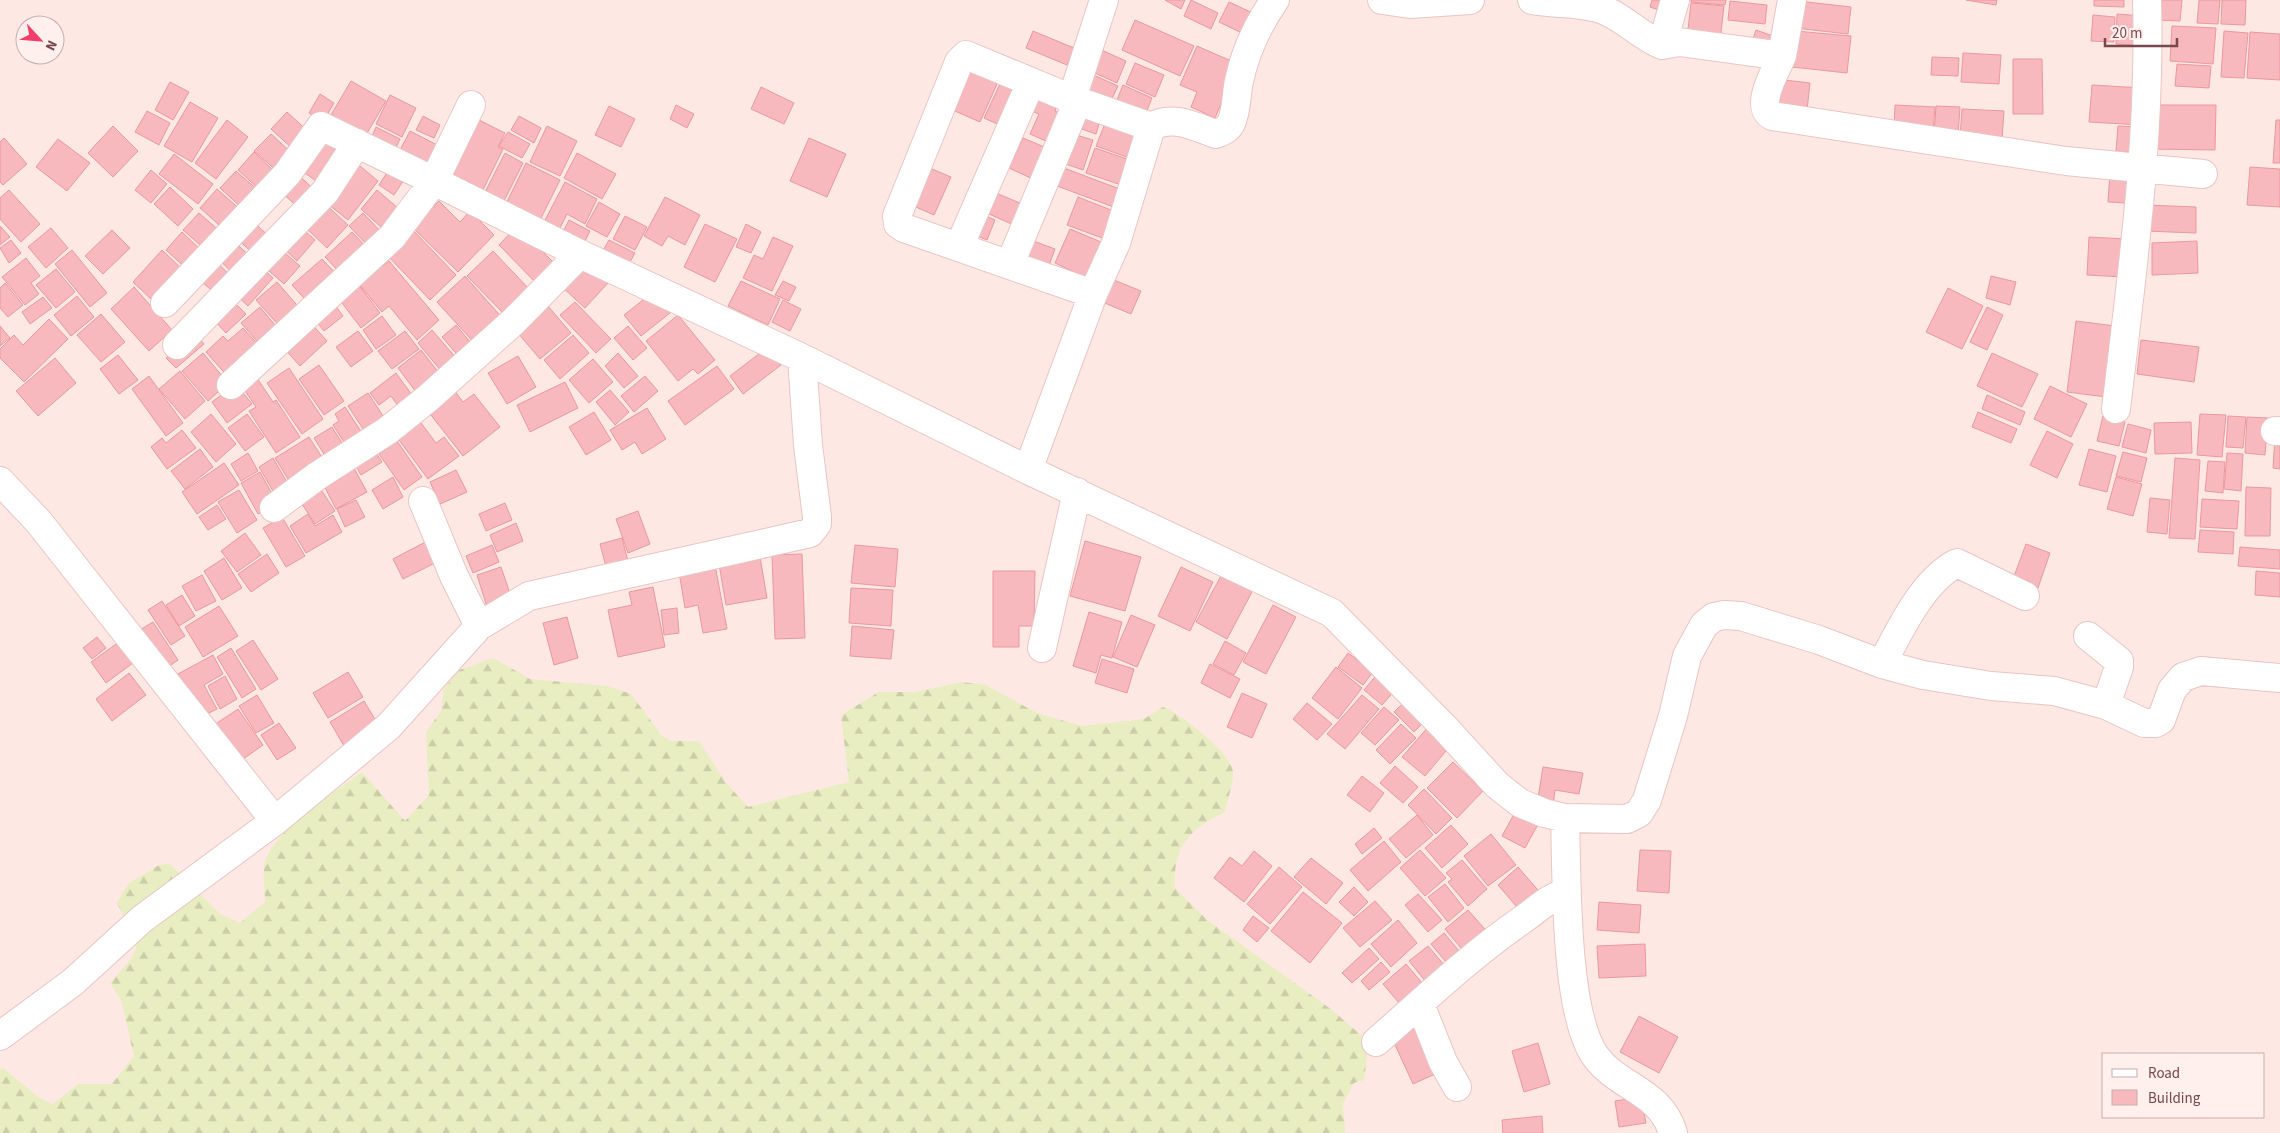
<svg xmlns="http://www.w3.org/2000/svg" width="2280" height="1133" font-family="'Source Sans 3',sans-serif">
	<style>
		.forest { fill: url(#forest-firs) }
		.building { fill: #f7b9bd; stroke: #eb989e }
		.lines { fill: none; stroke-linecap: round; stroke-linejoin: round }
		.minor-casing { stroke: #e9c5c4; stroke-width: 30 }
		.minor { stroke: #fff; stroke-width: 28 }
	</style>
	<defs>
		<pattern id="forest-firs" width="22" height="20" patternUnits="userSpaceOnUse" patternTransform="scale(1.25)"><rect width="22" height="20" fill="#e8eec1"/><path d="M5 1l3.5 6h-7zM16 11l3.5 6h-7z" fill="#cbcda8"/></pattern>
	</defs>
	<rect width="100%" height="100%" fill="#fee8e4"/>
	<!-- forest -->
	<path class="forest" d="M493 658 530 679 607 686 631 694 662 736 671 741H699L726 783 748 807 849 782 841 715 879 692H915L962 682 986 685 1037 713 1082 726 1144 719 1163 707C1180 713 1233 754 1233 773 1233 785 1227 800 1225 812 1189 830 1173 845 1175 888L1206 919 1332 1010 1369 1042 1364 1080 1354 1083 1343 1103 1345 1133H0V1069H4L41 1099 53 1104 78 1084H112L134 1056 121 1000 110 983 132 958 136 948 117 902 129 883 159 865 170 864 220 914 240 923 265 902C265 891 263 878 264 867 269 832 335 792 362 772L405 821 429 795 426 732 441 711 444 689 459 670Z"/>
	<!-- building -->
	<path class="building" d="M1165 0H1185L1181 9Z
		M1191 0 1218 13 1211 29 1184 16Z
		M1652 0H1669L1665 12 1650 7Z
		M1691 0H1726L1725 5 1691 2Z
		M1966 0H1997L1996 5Z
		M2094 0H2124V7L2094 6Z
		M2157 0H2182L2180 21 2156 20Z
		M2199 0H2220L2218 24 2197 23Z
		M2222 0H2246L2245 25 2221 24Z
		M1730 1 1767 5 1765 24 1728 20Z
		M1798 1 1851 7 1848 34 1795 28Z
		M1229 2 1255 14 1246 35 1219 22Z
		M1691 3 1724 6 1720 41 1687 38Z
		M2117 14 2143 16 2141 46 2116 44Z
		M2093 15 2115 17 2114 42 2091 41Z
		M1135 20 1194 46 1180 76 1122 50Z
		M2172 26 2216 28 2213 64 2170 61Z
		M1756 30 1784 40 1751 45Z
		M1033 31 1074 48 1067 65 1026 48Z
		M1796 31 1851 36 1847 73 1792 67Z
		M2224 31 2248 33 2244 78 2221 77Z
		M2250 32 2280 34V80L2247 78Z
		M1197 46 1238 64 1215 118 1191 107 1197 92 1180 85Z
		M1097 48 1126 61 1117 83 1088 70Z
		M1963 53 2001 55 1999 84 1961 82Z
		M1932 57 1959 58 1958 76 1931 75Z
		M2013 59H2042L2043 114H2013Z
		M969 61 1001 75 980 122 948 108Z
		M1135 63 1164 75 1155 97 1126 84Z
		M2177 64 2211 66 2209 88 2175 86Z
		M1089 73 1118 86 1108 107 1079 94Z
		M1776 79 1810 83 1807 110 1773 106Z
		M351 81 386 101 363 140 328 120Z
		M170 82 189 92 173 120 155 110Z
		M1000 84 1021 93 1006 128 984 118Z
		M1123 85 1152 98 1143 120 1114 107Z
		M2092 85 2143 88 2140 125 2089 122Z
		M761 87 794 103 784 124 751 109Z
		M1033 93 1058 104 1055 111 1067 117 1055 145 1030 134 1039 114 1027 109Z
		M320 94 334 103 323 122 309 113Z
		M390 95 416 108 402 137 376 124Z
		M190 102 218 118 192 162 164 146Z
		M676 105 694 114 687 128 670 119Z
		M1895 105 1935 107 1933 132 1894 130Z
		M2150 105H2216L2215 150 2150 149Z
		M609 106 635 119 621 147 595 135Z
		M1936 106 1960 107 1958 136 1934 135Z
		M1962 109 2004 111 2002 140 1960 137Z
		M147 111 170 123 159 145 135 132Z
		M1081 111 1101 117 1096 134 1076 127Z
		M287 112 310 133 294 150 271 129Z
		M423 116 440 125 434 138 416 130Z
		M519 116 541 128 534 143 511 130Z
		M473 117 505 133 498 147 503 149 480 196 443 177Z
		M227 120 248 137 216 179 195 163Z
		M2276 120H2280V163H2273Z
		M1106 121 1144 135 1135 160 1096 146Z
		M113 126 138 151 113 177 88 153Z
		M547 126 577 141 560 176 530 162Z
		M2118 126 2139 127 2137 153 2116 151Z
		M376 127 400 139 393 154 369 143Z
		M410 131 443 148 431 173 397 156Z
		M508 132 530 144 522 158 499 146Z
		M271 134 294 155 278 172 254 151Z
		M1073 134 1093 140 1083 170 1063 163Z
		M4 138 27 164 3 185 0 182V142Z
		M319 138 344 156 323 186 298 168Z
		M809 138 846 154 827 197 790 181Z
		M1023 138 1049 149 1035 180 1009 168Z
		M58 139 90 163 67 191 36 167Z
		M1095 148 1133 161 1124 186 1086 173Z
		M254 152 277 174 261 191 238 170Z
		M505 153 523 163 502 205 483 196Z
		M577 153 616 174 602 199 564 178Z
		M174 154 213 184 198 204 159 174Z
		M354 161 378 181 348 220 323 200Z
		M526 163 560 180 537 226 503 210Z
		M925 166 951 177 934 215 909 204Z
		M2250 167 2280 169V207L2247 205Z
		M390 168 405 178 394 195 379 185Z
		M1064 168 1125 191 1119 209 1057 186Z
		M151 170 167 184 151 203 135 190Z
		M236 171 260 192 244 210 220 188Z
		M295 172 318 193 302 211 278 189Z
		M2110 172 2128 173 2126 203 2108 202Z
		M565 182 597 199 585 224 567 214 558 232 543 224Z
		M170 187 193 209 178 226 154 204Z
		M217 189 244 213 227 232 200 208Z
		M9 190 40 224 21 242 0 219V198Z
		M377 190 399 209 382 228 361 209Z
		M996 193 1027 206 1018 227 987 213Z
		M665 197 700 215 685 245 668 236 662 246 644 236Z
		M1078 197 1116 212 1105 239 1067 225Z
		M322 201 348 225 327 248 301 223Z
		M439 201 460 222 470 211 494 235 458 272 413 228Z
		M599 202 620 214 607 237 586 226Z
		M2146 205 2196 207V233L2145 231Z
		M199 213 223 234 207 251 183 230Z
		M363 213 385 236 371 249 349 226Z
		M979 213 995 220 987 240 970 233Z
		M625 216 647 227 635 250 613 239Z
		M249 218 272 239 257 257 233 235Z
		M569 220 590 231 580 251 559 240Z
		M297 224 315 240 297 261 279 244Z
		M705 224 737 239 715 282 684 267Z
		M746 224 761 232 751 253 736 247Z
		M0 226 10 237 0 245Z
		M517 226 556 265 537 284 499 245Z
		M410 227 456 275 430 300 384 252Z
		M51 228 68 248 46 268 28 247Z
		M1070 229 1101 242 1085 277 1055 263Z
		M112 230 130 248 103 274 85 256Z
		M182 232 205 254 189 271 166 250Z
		M352 232 369 250 342 275 325 257Z
		M773 237 793 246 772 291 743 278 754 255 763 259Z
		M2089 237 2127 239 2124 277 2087 275Z
		M230 238 253 259 237 277 214 255Z
		M1028 239 1055 249 1048 268 1022 258Z
		M11 240 21 253 9 263 0 248Z
		M609 240 635 253 626 269 600 256Z
		M2197 241 2198 273 2152 275V243Z
		M276 245 300 266 284 284 260 263Z
		M72 250 107 293 90 307 55 264Z
		M162 250 185 272 156 304 133 282Z
		M493 251 530 290 505 315 467 276Z
		M211 257 234 279 218 296 194 275Z
		M26 258 40 276 31 283 39 294 25 305 2 277Z
		M375 258 383 266 389 261 439 320 417 340 389 306 382 312 353 277Z
		M322 259 340 278 310 305 292 285Z
		M584 261 608 283 585 308 561 286Z
		M258 264 273 278 248 306 232 291Z
		M56 269 75 292 56 308 36 285Z
		M465 276 505 321 478 347 437 302Z
		M1991 276 2016 282 2010 305 1986 298Z
		M1109 278 1141 291 1131 314 1100 301Z
		M355 280 380 313 361 328 336 295Z
		M741 281 780 299 768 325 728 306Z
		M783 281 796 287 789 301 775 295Z
		M277 282 302 311 282 329 256 300Z
		M5 283 23 305 8 317 0 308V288Z
		M134 287 172 330 149 351 111 309Z
		M1948 288 1983 306 1962 349 1926 332Z
		M653 292 670 313 641 336 624 315Z
		M77 296 94 317 71 336 54 315Z
		M43 297 52 308 30 324 22 312Z
		M230 298 246 314 226 333 210 316Z
		M331 300 343 316 324 331 312 316Z
		M783 300 801 309 790 331 772 322Z
		M575 302 611 339 596 353 560 315Z
		M547 305 571 333 540 359 517 332Z
		M260 307 280 331 262 347 241 323Z
		M1987 307 2003 315 1987 350 1970 342Z
		M101 314 125 342 101 362 77 335Z
		M678 315 715 360 698 374 693 369 678 381 646 341Z
		M382 316 396 335 376 349 363 330Z
		M49 319 68 339 24 382 0 358V349L14 335 23 345Z
		M308 320 327 341 300 366 281 345Z
		M2076 321 2123 327 2114 398 2067 392Z
		M456 325 476 349 462 360 442 337Z
		M0 326 10 338 0 346Z
		M628 326 647 348 633 360 614 338Z
		M243 328 263 350 230 379 206 352 223 336 228 341Z
		M432 330 462 365 447 378 418 343Z
		M358 331 373 351 351 367 336 347Z
		M405 331 419 349 392 369 378 351Z
		M195 333 204 344 176 368 166 358Z
		M573 335 589 353 560 379 544 360Z
		M2141 340 2199 347 2194 382 2137 374Z
		M768 347 781 365 743 394 730 376Z
		M421 350 443 378 419 396 398 368Z
		M203 353 228 383 208 401 182 371Z
		M618 353 638 376 624 388 605 366Z
		M1992 353 2038 374 2022 407 1977 386Z
		M118 355 138 380 119 394 100 369Z
		M518 356 536 387 507 404 488 373Z
		M55 358 76 383 38 416 16 391Z
		M593 359 613 382 589 403 569 380Z
		M319 365 344 401 324 415 299 379Z
		M717 366 734 389 685 425 668 401Z
		M289 368 323 419 302 434 267 383Z
		M180 371 205 401 185 419 159 389Z
		M396 373 415 399 401 410 391 396 379 405 370 393Z
		M255 375 273 402 276 400 300 437 276 453 249 411 256 407 241 385Z
		M149 376 183 423 166 436 132 389Z
		M645 376 658 391 634 412 621 396Z
		M565 382 578 408 530 432 517 405Z
		M236 384 252 404 227 423 212 402Z
		M2050 386 2087 404 2071 437 2034 419Z
		M454 390 463 402 474 394 500 427 463 456 427 410Z
		M610 390 629 412 615 425 596 402Z
		M368 393 389 425 369 438 348 406Z
		M1987 395 2025 412 2020 425 1982 409Z
		M345 407 366 439 349 450 333 425 339 421 335 414Z
		M647 408 666 439 642 454 635 442 622 450 610 430Z
		M594 412 611 440 586 455 569 427Z
		M1978 412 2017 429 2011 443 1972 427Z
		M211 414 236 444 216 462 191 432Z
		M247 414 264 437 245 451 228 428Z
		M2200 414 2226 415 2222 457 2197 455Z
		M2103 416 2125 422 2119 446 2097 441Z
		M2228 416 2246 417 2243 448 2226 447Z
		M2247 417 2268 418 2265 455 2245 453Z
		M418 419 436 443 444 437 459 456 428 479 396 436Z
		M2191 422 2192 453 2155 454 2154 423Z
		M2128 424 2151 430 2146 453 2122 447Z
		M332 427 347 451 329 462 314 438Z
		M182 430 196 448 167 469 151 447 162 438 166 443Z
		M2047 431 2073 444 2057 478 2030 465Z
		M309 437 327 465 293 487 275 458Z
		M2275 437H2280V469L2273 468Z
		M397 441 422 477 404 490 379 454Z
		M371 445 382 462 361 475 351 457Z
		M200 449 213 467 185 489 171 471Z
		M2089 449 2116 456 2107 492 2079 485Z
		M2123 452 2147 458 2141 482 2116 476Z
		M248 453 258 471 241 481 231 464Z
		M2227 453 2243 454 2241 491 2224 489Z
		M273 458 291 489 277 498 259 467Z
		M2175 458 2200 460 2195 539 2169 538Z
		M349 459 367 492 336 509 319 476Z
		M2208 461 2225 462 2223 493 2205 491Z
		M224 463 239 485 197 514 182 492Z
		M456 470 467 492 440 504 430 482Z
		M260 472 277 503 258 514 241 483Z
		M393 477 403 497 383 509 372 490Z
		M2116 477 2142 484 2133 516 2107 509Z
		M318 485 335 511 315 524 298 498Z
		M2246 487 2271 488 2270 536H2245Z
		M239 490 257 520 237 533 218 502Z
		M2150 498 2170 500 2167 534 2147 532Z
		M2202 499 2239 501 2237 529 2200 527Z
		M356 500 365 517 345 527 337 509Z
		M505 503 512 520 486 531 479 514Z
		M217 505 226 519 208 530 199 517Z
		M638 511 650 544 628 553 616 519Z
		M308 514 315 526 333 515 342 532 306 553 290 526Z
		M282 517 305 556 286 567 263 528Z
		M516 523 523 541 497 552 490 535Z
		M2200 530 2234 532 2233 554 2198 552Z
		M245 533 261 555 237 572 221 551Z
		M433 538 443 559 403 579 393 559Z
		M622 538 630 569 608 574 600 544Z
		M1085 541 1141 557 1125 611 1070 596Z
		M2026 544 2050 553 2038 588 2013 579Z
		M492 545 499 562 473 573 466 556Z
		M855 545 898 549 895 587 851 583Z
		M2240 547 2280 550V569L2238 566Z
		M267 554 279 573 251 592 238 574Z
		M802 554 805 638 775 639 772 555Z
		M760 557 767 598 726 605 719 564Z
		M224 558 242 588 222 600 204 571Z
		M715 565 727 629 703 633 698 605 685 608 679 572Z
		M501 567 513 602 488 610 477 575Z
		M1181 567 1213 582 1190 631 1158 616Z
		M993 571H1035L1034 626H1019V647H993Z
		M2256 571 2280 573V597L2255 595Z
		M1222 574 1253 590 1227 639 1196 622Z
		M202 575 216 601 196 611 182 586Z
		M653 587 665 647 618 657 608 610 632 605 629 592Z
		M851 588 893 590 891 626 849 623Z
		M182 595 195 616 179 626 166 605Z
		M162 601 185 636 171 645 148 610Z
		M1273 605 1296 617 1266 674 1243 662Z
		M219 606 238 636 203 657 185 627Z
		M677 608 679 633 664 635 661 610Z
		M1089 612 1122 622 1112 658 1101 655 1096 673 1073 666Z
		M1131 615 1155 625 1137 667 1113 657Z
		M567 617 578 658 554 665 543 623Z
		M153 622 178 660 161 672 135 633Z
		M852 626 894 630 891 659 850 656Z
		M97 637 106 648 92 659 83 648Z
		M126 637 141 657 106 683 91 662Z
		M253 640 278 679 261 690 236 651Z
		M1225 641 1246 653 1234 675 1213 664Z
		M231 648 256 689 242 698 217 657Z
		M1348 653 1373 672 1363 685 1338 667Z
		M213 655 223 674 204 685 217 709 201 717 178 674Z
		M1102 659 1134 669 1127 693 1095 683Z
		M1210 664 1240 679 1230 698 1201 683Z
		M1336 667 1362 688 1338 719 1312 698Z
		M348 672 363 697 328 718 313 693Z
		M1379 672 1397 688 1382 705 1364 690Z
		M129 673 146 695 112 721 96 699Z
		M225 676 237 699 220 709 208 686Z
		M1242 693 1267 704 1252 738 1227 727Z
		M257 695 274 723 256 733 239 706Z
		M1362 695 1379 709 1345 749 1327 734Z
		M364 701 379 726 344 746 330 722Z
		M1405 701 1425 721 1414 732 1394 712Z
		M1307 703 1332 724 1317 740 1293 719Z
		M1384 707 1399 720 1375 745 1361 733Z
		M238 709 263 745 239 762 214 725Z
		M279 723 296 748 277 760 261 735Z
		M1401 724 1416 738 1390 764 1376 750Z
		M1429 726 1451 745 1425 776 1402 757Z
		M1453 762 1483 791 1457 818 1427 788Z
		M1395 766 1418 787 1403 803 1380 783Z
		M1543 767 1583 773 1579 794 1555 790 1553 807 1537 804Z
		M1362 776 1384 793 1370 812 1347 795Z
		M1424 789 1452 818 1436 834 1408 805Z
		M1518 807 1541 819 1525 848 1502 836Z
		M1417 815 1433 835 1406 858 1389 839Z
		M1451 825 1468 844 1442 868 1425 848Z
		M1374 828 1382 838 1362 854 1355 844Z
		M1491 834 1516 865 1488 886 1464 856Z
		M1384 841 1401 862 1368 891 1350 870Z
		M1420 850 1446 878 1425 896 1400 868Z
		M1640 850 1671 851 1669 893 1637 891Z
		M1254 851 1272 866 1244 902 1214 878 1230 857 1242 866Z
		M1311 858 1343 883 1326 904 1294 877Z
		M1462 860 1487 889 1468 906 1448 882 1452 879 1446 873Z
		M1279 867 1302 887 1270 924 1247 904Z
		M1518 867 1543 896 1523 914 1498 885Z
		M1445 884 1464 908 1448 922 1428 897Z
		M1354 887 1368 902 1354 916 1339 902Z
		M1303 892 1342 923 1310 963 1271 931Z
		M1418 894 1442 920 1428 932 1405 905Z
		M1375 901 1392 920 1360 947 1343 928Z
		M1599 902 1641 905 1639 933 1597 930Z
		M1468 910 1490 935 1467 955 1445 929Z
		M1253 916 1269 928 1257 942 1243 930Z
		M1398 920 1417 943 1391 967 1371 944Z
		M1444 933 1464 957 1451 968 1431 944Z
		M1645 944 1646 976 1599 978 1597 946Z
		M1428 946 1450 972 1431 988 1409 961Z
		M1369 948 1379 959 1352 983 1342 973Z
		M1381 962 1390 972 1369 990 1361 981Z
		M1406 964 1428 990 1405 1010 1383 984Z
		M1639 1016 1678 1037 1659 1073 1620 1052Z
		M1421 1022 1444 1070 1413 1084 1391 1036Z
		M1538 1043 1550 1084 1524 1092 1512 1051Z
		M1641 1097 1646 1123 1619 1127 1615 1101Z
		M1542 1116 1543 1133H1503L1502 1120Z"/>
	<g class="lines">
		<defs>
			<path id="minor" d="M1382 0 1410 4 1470 0
				M1532 0C1554 4 1576 2 1598 8 1622 15 1639 36 1662 45L1679 42 1782 56C1776 70 1754 106 1772 116L2066 161 2203 174
				M1662 45 1675 0
				M1782 56 1792 0
				M471 105 434 181 580 254 802 358 1028 470 1332 613 1445 728 1497 785 1520 803 1544 813 1565 818 1627 819 1639 813 1647 800 1673 716 1687 656 1704 625 1714 617 1724 615 1741 616 1819 640 1882 664 1923 675 1991 686 2054 691 2106 705 2144 723H2156L2161 720 2172 690 2183 677 2201 671 2280 678
				M959 247 1031 82
				M1010 264 1074 110 1072 99 1104 0
				M1093 294 904 228 898 224 897 216 959 62 966 55 1072 99 1151 127
				M165 303 287 174 321 126 434 181 392 237 231 385
				M177 345 325 192 357 143
				M2116 409C2132 274 2151 137 2147 0
				M2275 431H2280
				M1028 470 1093 294 1116 243 1151 127C1172 114 1195 127 1216 134 1223 131 1228 129 1231 123 1237 111 1236 94 1239 81 1245 53 1258 24 1275 0
				M0 481 38 521 275 821
				M423 501 454 576 479 626
				M274 508 317 476 387 431 427 399 513 322 580 254
				M2088 636 2119 661V667L2106 705
				M1042 648 1077 492
				M1882 664C1899 631 1923 580 1957 563L2025 596
				M1565 818C1567 875 1564 1014 1596 1057 1619 1088 1661 1091 1673 1133
				M1420 1004 1443 1062 1457 1087
				M0 1036 73 982 142 919 275 821 389 726 479 626 529 596 810 533 817 524V517L808 445 802 358
				M1376 1042C1424 1000 1470 956 1522 920 1539 908 1548 898 1567 892"/>
		</defs>
		<!-- minor casing -->
		<use href="#minor" class="minor-casing"/>
		<!-- minor -->
		<use href="#minor" class="minor"/>
	</g>
	<!-- legend -->
	<rect x="2102" y="1053" width="162" height="65" fill="#ffefed" stroke="#caacad"/>
	<rect x="2112" y="1069" width="25" height="8" fill="#ffffff" stroke="#caacad"/>
	<text x="2148" y="1078" font-size="15" fill="#7a474c">Road</text>
	<rect x="2112" y="1090" width="25" height="15" fill="#f7b9bd" stroke="#caacad"/>
	<text x="2148" y="1103" font-size="15" fill="#7a474c">Building</text>
	<!-- north arrow -->
	<g transform="translate(40 40) rotate(116)"><circle r="24" fill="#ffefed" stroke="#caacad"/>
	<path d="M0-4L9 19L0 12L-9 19Z" fill="#f53d69"/>
	<text y="-8" font-size="14" font-weight="bold" text-anchor="middle" fill="#7a474c">N</text>
	</g>
	<!-- scale -->
	<path d="M2105 38v8h72v-8" fill="none" stroke="#7a474c" stroke-width="2.5"/>
	<text x="2112" y="38" font-size="15" fill="#7a474c" stroke="#ffefed" stroke-width="4" paint-order="stroke">20 m</text>
</svg>
